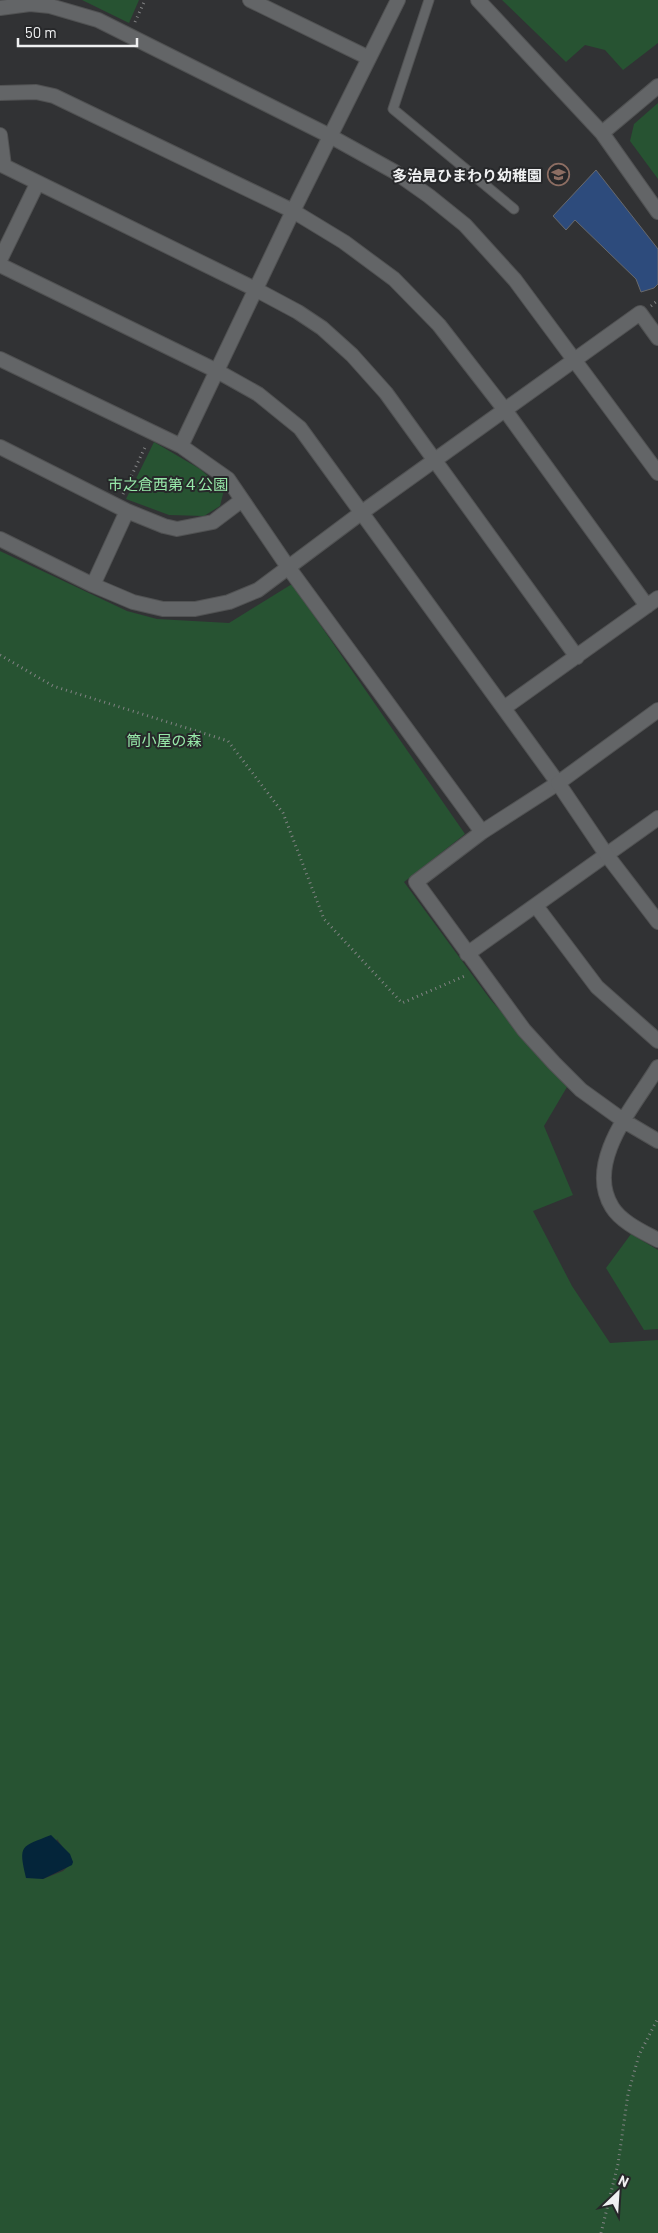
<svg xmlns="http://www.w3.org/2000/svg" width="658" height="2233" font-family="Barlow,'Noto Sans JP',sans-serif">
	<style>
		.green { fill: #275332; fill-rule: evenodd }
		.water { fill: #04253a }
		.building { fill: #2d4b7c; stroke: #68696c }
		.lines { fill: none; stroke-linecap: round; stroke-linejoin: round }
		.service-casing { stroke: #515253; stroke-width: 11 }
		.minor-casing { stroke: #515253; stroke-width: 16 }
		.tertiary-casing { stroke: #515253; stroke-width: 16 }
		.path { stroke: #828384; stroke-width: 3; stroke-dasharray: 1 4; stroke-linecap: butt }
		.service { stroke: #636567; stroke-width: 9 }
		.minor { stroke: #636567; stroke-width: 14 }
		.tertiary { stroke: #636567; stroke-width: 14 }
		.labels { text-anchor: middle; dominant-baseline: central; stroke-width: 4; stroke-linejoin: round; paint-order: stroke }
		.poi-label { font-size: 15px; font-weight: bold; fill: #eff0f1; stroke: #27282a; text-anchor: end }
		.park-label { font-size: 15px; fill: #97e9a9; stroke: #27282a }
	</style>
	<rect width="100%" height="100%" fill="#313234"/>
	<!-- green -->
	<path class="green" d="M82 0H139L129 23Z
		M502 0H658V43L623 70 605 50 585 45 566 62Z
		M658 103V179L630 141 634 124Z
		M154 442 200 469 224 490 220 506 204 516 169 515 126 499Z
		M0 551 127 611 157 619 229 623 292 584 465 834 404 882 490 999 567 1087 544 1126 573 1195 533 1211 572 1286 610 1343 658 1340V2233H0ZM57 1839 73 1862 63 1871 43 1879Z
		M631 1234 658 1250V1329L644 1330 606 1268Z"/>
	<!-- water -->
	<path class="water" d="M51 1835 70 1854 73 1862 72 1865 43 1879 26 1878C18 1844 21 1847 51 1835Z"/>
	<!-- building -->
	<path class="building" d="M596 170 658 249V284L654 288 641 292 636 279 575 220 566 230 553 216Z"/>
	<g class="lines">
		<defs>
			<path id="service" d="M429 0 393 109 514 209"/>
			<path id="minor" d="M250 0 369 58
				M0 8 30 4 50 6 98 20 330 136 395 172 429 196 465 225 515 280 658 473
				M0 93 36 92 54 96 293 211 344 242 394 279 439 325 505 410 647 606
				M0 135 4 166 255 289 298 312 322 328 352 355 386 393 577 657
				M0 260 37 184
				M0 265 217 371 258 394 300 428 558 783 482 832 416 882 524 1030 554 1063 581 1090 624 1121 658 1141
				M0 359 181 446 228 479 288 567 482 832
				M181 446 293 211 398 0
				M0 447 127 511 164 526 177 529 213 522 242 500
				M0 539 93 585 133 602 163 609H195L229 602 258 590 361 513 640 313 658 338
				M93 585 127 511
				M504 708 658 598
				M536 906 597 987 658 1041
				M467 954 658 818
				M658 1067C635 1105 584 1162 612 1207 621 1222 643 1232 658 1240"/>
			<path id="tertiary" d="M478 0 602 133 658 212
				M602 133 658 86
				M658 710 558 783 606 854 658 922"/>
		</defs>
		<!-- service casing -->
		<use href="#service" class="service-casing"/>
		<!-- minor casing -->
		<use href="#minor" class="minor-casing"/>
		<!-- tertiary casing -->
		<use href="#tertiary" class="tertiary-casing"/>
		<!-- path -->
		<path class="path" d="M135 22 145 0
			M651 306 658 300
			M123 494 146 445
			M0 655 53 686 228 741 283 813 324 919 402 1003 467 975
			M601 2233 618 2164 628 2094 639 2055 658 2018"/>
		<!-- service -->
		<use href="#service" class="service"/>
		<!-- minor -->
		<use href="#minor" class="minor"/>
		<!-- tertiary -->
		<use href="#tertiary" class="tertiary"/>
	</g>
	<!-- icons -->
	<defs>
		<symbol id="school-ring" viewBox="-11 -11 22 22"><circle r="9.5" fill="#27282a" stroke="#8d6e63" stroke-width="1.5"/><path d="M0-5L7-2L0 1L-7-2ZM-4 1L0 2.5L4 1V4Q0 6-4 4Z" fill="#8d6e63"/></symbol>
	</defs>
	<g fill-rule="evenodd">
		<use href="#school-ring" x="546" y="162" width="25" height="25"/>
	</g>
	<g class="labels">
		<!-- poi labels -->
		<g class="poi-label">
			<text x="542" y="175">多治見ひまわり幼稚園</text>
		</g>
		<!-- park labels -->
		<g class="park-label">
			<text x="168" y="484">市之倉西第４公園</text>
			<text x="164" y="740">筒小屋の森</text>
		</g>
	</g>
	<!-- north arrow -->
	<g transform="translate(618 2193) rotate(25)" stroke="#27282a" stroke-width="4" paint-order="stroke">
	<path d="M0-4L9 19L0 12L-9 19Z" fill="#eff0f1"/>
	<text y="-8" font-size="14" font-weight="bold" text-anchor="middle" fill="#eff0f1">N</text>
	</g>
	<!-- scale -->
	<path d="M18 38v8h119v-8" fill="none" stroke="#eff0f1" stroke-width="2.5"/>
	<text x="25" y="38" font-size="15" fill="#eff0f1" stroke="#27282a" stroke-width="4" paint-order="stroke">50 m</text>
</svg>
